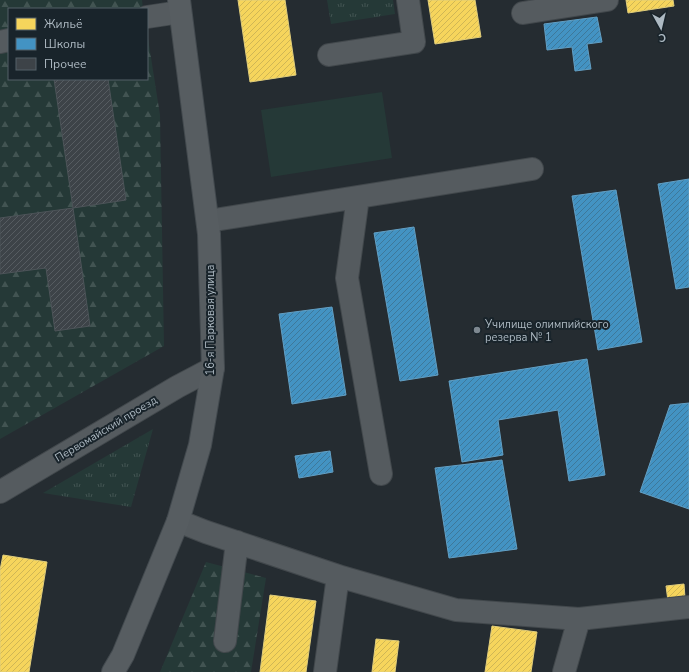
<svg xmlns="http://www.w3.org/2000/svg" width="689" height="672" font-family="'Nunito Sans',sans-serif">
	<style>
		.grass { fill: #253937 }
		.forest { fill: url(#forest-firs) }
		.park { fill: url(#park-tufts) }
		.homes { fill: url(#homes-hatch); stroke: #e0cd7b }
		.schools { fill: url(#schools-hatch); stroke: #639fc3 }
		.building { fill: url(#building-hatch); stroke: #4d5459 }
		.lines { fill: none; stroke-linecap: round; stroke-linejoin: round }
		.minor-casing { stroke: #42484c; stroke-width: 24 }
		.major-casing { stroke: #42494e; stroke-width: 24 }
		.minor { stroke: #555b5f; stroke-width: 22 }
		.major { stroke: #575d61; stroke-width: 22 }
		.poi-dot { fill: #7e8890; stroke: #19242b; stroke-width: 1.5 }
		.labels { text-anchor: middle; dominant-baseline: central; stroke-width: 4; stroke-linejoin: round; paint-order: stroke }
		.street-label { font-size: 11px; fill: #aebac3; stroke: #19242b }
		.poi-label { font-size: 11px; fill: #aebac3; stroke: #19242b; text-anchor: start }
	</style>
	<defs>
		<pattern id="forest-firs" width="22" height="20" patternUnits="userSpaceOnUse"><rect width="22" height="20" fill="#253937"/><path d="M5 1l3.5 6h-7zM16 11l3.5 6h-7z" fill="#425452"/></pattern>
		<pattern id="park-tufts" width="24" height="20" patternUnits="userSpaceOnUse"><rect width="24" height="20" fill="#253937"/><path d="M3 7l-1-3M5 7V3M7 7l1-3M15 17l-1-3M17 17v-4M19 17l1-3" fill="none" stroke="#425452"/></pattern>
		<pattern id="homes-hatch" width="6" height="6" patternUnits="userSpaceOnUse"><rect width="6" height="6" fill="#f6d55c"/><path d="M-1 1l2-2M0 6l6-6M5 7l2-2" fill="none" stroke="#cfb655"/></pattern>
		<pattern id="schools-hatch" width="6" height="6" patternUnits="userSpaceOnUse"><rect width="6" height="6" fill="#4393c3"/><path d="M-1 1l2-2M0 6l6-6M5 7l2-2" fill="none" stroke="#3e789a"/></pattern>
		<pattern id="building-hatch" width="6" height="6" patternUnits="userSpaceOnUse"><rect width="6" height="6" fill="#3d4348"/><path d="M-1 1l2-2M0 6l6-6M5 7l2-2" fill="none" stroke="#565c61"/></pattern>
	</defs>
	<rect width="100%" height="100%" fill="#252c31"/>
	<!-- grass -->
	<path class="grass" d="M382 92 392 158 271 177 261 110Z"/>
	<!-- forest -->
	<path class="forest" d="M0 0H142L143 9H9V79H147V32L160 115 164 346 0 439Z
		M206 562 266 578 251 672H160Z"/>
	<!-- park -->
	<path class="park" d="M327 0H393L395 14 331 24Z
		M153 429 131 507 43 493Z"/>
	<!-- homes -->
	<path class="homes" d="M238 0H285L296 75 250 82Z
		M428 0H475L481 37 435 44Z
		M626 0H673L674 6 628 13Z
		M3 555 47 562 29 672H0V570Z
		M684 584 685 598 668 601 666 586Z
		M270 595 316 601 306 672H260Z
		M492 626 537 632 531 672H485Z
		M376 639 399 641 395 672H372Z"/>
	<!-- schools -->
	<path class="schools" d="M597 17 602 42 587 44 591 69 575 71 572 47 547 50 544 24Z
		M689 179V287L676 289 658 184Z
		M616 190 642 342 598 350 572 196Z
		M414 227 438 375 400 381 374 233Z
		M332 307 346 395 292 404 279 314Z
		M587 359 605 475 569 481 558 410 498 420 503 455 462 462 449 381Z
		M689 403V509L640 492 670 405Z
		M330 451 333 472 299 478 295 456Z
		M502 460 517 549 449 558 435 468Z"/>
	<!-- building -->
	<path class="building" d="M54 79H108L126 200 73 208Z
		M73 208 90 326 55 331 46 268 0 274V218Z"/>
	<g class="lines">
		<defs>
			<path id="minor" d="M523 13 607 0
				M147 17 180 12
				M0 42 9 40
				M329 55 414 42 408 0
				M358 197 347 278 381 474
				M208 221 532 169
				M0 492 177 387 213 368
				M178 521 206 532 338 576 456 610 579 619 689 607
				M225 641 237 542
				M325 672 338 576
				M564 672 579 619"/>
			<path id="major" d="M113 672 123 655 178 521 200 445 213 368 209 234 179 0"/>
		</defs>
		<!-- minor casing -->
		<use href="#minor" class="minor-casing"/>
		<!-- major casing -->
		<use href="#major" class="major-casing"/>
		<!-- minor -->
		<use href="#minor" class="minor"/>
		<!-- major -->
		<use href="#major" class="major"/>
	</g>
	<!-- markers -->
	<circle class="poi-dot" cx="477" cy="330" r="4"/>
	<g class="labels">
		<!-- street labels -->
		<g class="street-label">
			<text transform="translate(210 320) rotate(-90)">16-я Парковая улица</text>
			<text transform="translate(106 429) rotate(-31)">Первомайский проезд</text>
		</g>
		<!-- poi labels -->
		<g class="poi-label">
			<text x="485" y="324">Училище олимпийского<tspan x="485" dy="13">резерва № 1</tspan></text>
		</g>
	</g>
	<!-- legend -->
	<rect x="8" y="8" width="140" height="72" fill="#19242b" stroke="#556068"/>
	<rect x="16" y="18" width="20" height="12" fill="#f6d55c" stroke="#556068"/>
	<text x="44" y="28" font-size="12" fill="#aebac3">Жильё</text>
	<rect x="16" y="38" width="20" height="12" fill="#4393c3" stroke="#556068"/>
	<text x="44" y="48" font-size="12" fill="#aebac3">Школы</text>
	<rect x="16" y="58" width="20" height="12" fill="#3d4348" stroke="#556068"/>
	<text x="44" y="68" font-size="12" fill="#aebac3">Прочее</text>
	<!-- north arrow -->
	<g transform="translate(661 28) rotate(172)" stroke="#19242b" stroke-width="3" paint-order="stroke">
	<path d="M0-3L7 15L0 10L-7 15Z" fill="#aebac3"/>
	<text y="-6" font-size="11" font-weight="bold" text-anchor="middle" fill="#aebac3">С</text>
	</g>
</svg>
